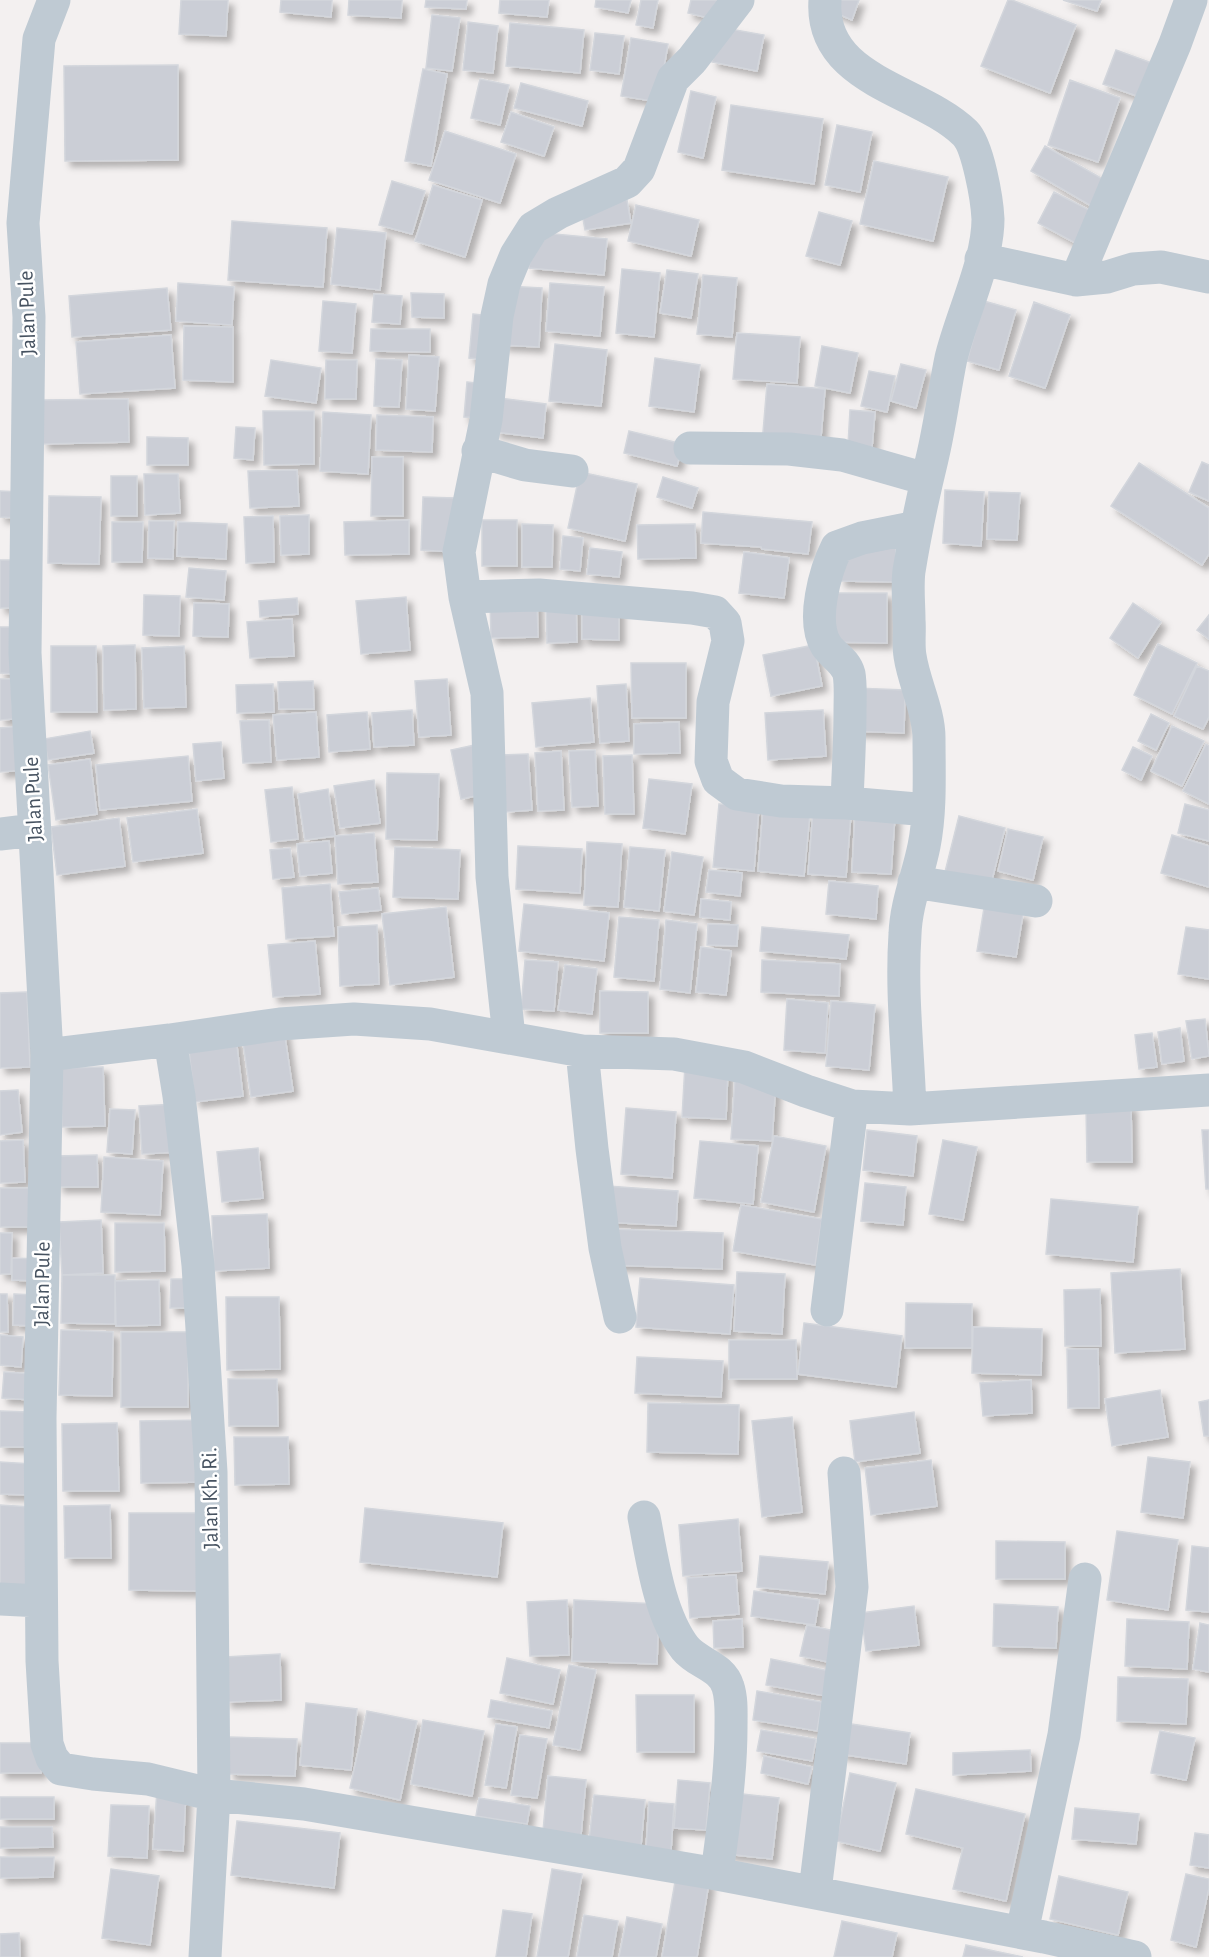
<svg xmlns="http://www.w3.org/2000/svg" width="1209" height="1957" font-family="'Alegreya Sans',sans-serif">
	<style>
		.building { fill: #cbced6; stroke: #d3d6dc; stroke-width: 1.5; filter: url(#shadow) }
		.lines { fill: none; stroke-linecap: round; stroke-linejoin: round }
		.minor { stroke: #bfcad3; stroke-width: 33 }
		.labels { text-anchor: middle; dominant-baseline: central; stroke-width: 5; stroke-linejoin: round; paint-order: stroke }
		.street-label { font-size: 22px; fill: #465260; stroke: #fff }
	</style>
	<defs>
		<filter id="shadow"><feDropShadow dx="5.5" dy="5.5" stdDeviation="3" flood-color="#0004"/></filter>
	</defs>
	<rect width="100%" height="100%" fill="#f3f0f0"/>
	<!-- building -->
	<path class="building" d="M181 0H228L226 36 179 34Z
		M281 0H332L331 17 280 12Z
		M349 0H402L401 18 348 15Z
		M426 0H467L466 9 425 7Z
		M500 0H549L547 17 499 13Z
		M596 0H631L628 13 595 7Z
		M641 0H658L653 28 636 25Z
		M691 0H725L721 21 688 13Z
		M833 0H859L852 20 831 11Z
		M1008 0H1012L1076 25 1050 93 981 66Z
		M1063 0H1101L1097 11Z
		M432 15 460 18 452 71 426 68Z
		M468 22 498 26 493 73 463 70Z
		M510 23 584 30 580 73 506 66Z
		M719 27 764 35 757 71 712 62Z
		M595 33 624 36 619 74 590 70Z
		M631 38 668 44 658 102 621 96Z
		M1116 50 1160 66 1148 100 1103 84Z
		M178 65V160L65 161 64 66Z
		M423 69 447 74 431 166 405 161Z
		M480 79 509 85 500 125 471 118Z
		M1070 80 1120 98 1098 162 1048 145Z
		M521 83 588 101 582 126 514 108Z
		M691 91 716 97 703 158 678 152Z
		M731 105 823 119 814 184 722 170Z
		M511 112 554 127 544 156 501 142Z
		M837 125 872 132 860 192 825 185Z
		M445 131 516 154 500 203 429 180Z
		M1045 146 1108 182 1093 207 1031 171Z
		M874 161 948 177 933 241 860 224Z
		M392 181 425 191 412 234 379 225Z
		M433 185 482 200 465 257 415 241Z
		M1054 192 1095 213 1079 245 1038 223Z
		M627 200 631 223 585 230 581 208Z
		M636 205 699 220 691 256 628 241Z
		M819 212 852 221 840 265 806 256Z
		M232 221 327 228 323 287 228 280Z
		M337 228 386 233 380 290 331 284Z
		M533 232 607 239 604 275 529 268Z
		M622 269 660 273 654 337 616 333Z
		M667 270 698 274 691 318 660 313Z
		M703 275 737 278 732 337 697 334Z
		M178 283 234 287 232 325 176 321Z
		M550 283 604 287 600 336 546 331Z
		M506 286 542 288 539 347 502 345Z
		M167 288 171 330 72 337 69 296Z
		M411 293 444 294V318L412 317Z
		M374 294 402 296 400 324 372 322Z
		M323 301 356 304 352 353 319 351Z
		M984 301 1016 310 999 370 967 361Z
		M1034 302 1070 315 1045 388 1009 376Z
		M473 314 491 316 487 360 469 358Z
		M184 326 233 327V382L183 380Z
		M371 329H430V352L370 351Z
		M737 333 800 337 797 383 733 379Z
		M171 335 175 388 80 394 76 342Z
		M555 344 607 350 601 406 549 401Z
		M822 346 858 353 850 393 815 386Z
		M409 355 439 357 435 411 406 409Z
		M655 358 700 365 694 412 649 406Z
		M376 359 402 360 399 407 374 406Z
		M271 360 321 368 316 403 265 396Z
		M326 360H357L356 399H325Z
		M901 364 926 370 916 408 891 401Z
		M869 371 895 376 887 412 861 406Z
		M467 382 486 384 483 418 464 417Z
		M767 384 825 389 820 449 762 444Z
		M499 398 546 404 543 438 495 432Z
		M128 399 129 442 43 444 42 400Z
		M850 410 875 412 872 448 848 445Z
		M263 411H314V464L264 465Z
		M323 412 371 415 368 474 320 471Z
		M377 415 433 417 432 452 376 450Z
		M236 427 255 428 253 460 234 458Z
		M629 431 683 444 677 466 624 453Z
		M147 437 188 438V465H147Z
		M372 457H403V516H371Z
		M1202 462 1209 465V501L1189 492Z
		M1139 463 1209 508V554L1202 565 1111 506Z
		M297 470 299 506 250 508 248 471Z
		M580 472 637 484 625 541 568 528Z
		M144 474H178L180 513 145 515Z
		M111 476H137V516H111Z
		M663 477 698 488 692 508 657 497Z
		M945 490 984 492 981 546 943 543Z
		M0 491 21 492 19 518 0 517Z
		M989 492 1020 493 1017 540 987 539Z
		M49 496 101 497 99 564 48 563Z
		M423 497 456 498 454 552 421 550Z
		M703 512 812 522 808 554 762 549 761 547 701 543Z
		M309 515V554L281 555 280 516Z
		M273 516 274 562 246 563 244 517Z
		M409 520V554L345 555 344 522Z
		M482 520H517V566H482Z
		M149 521H174L173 559 148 558Z
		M112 522H143L142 562H112Z
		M178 522 227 524 226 559 177 556Z
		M522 524 553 525 552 567H522Z
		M695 524 696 558 638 559 637 525Z
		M563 536 583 538 580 571 560 569Z
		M841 547 896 548 895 582 840 581Z
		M590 548 622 552 619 577 587 574Z
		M744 552 789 558 784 598 739 593Z
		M0 560H24V608H0Z
		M189 568 226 571 224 600 186 597Z
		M829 593H887V643L828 642Z
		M144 595 180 596 179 636 143 635Z
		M406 597 410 650 361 654 356 601Z
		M297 598 298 614 260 617 259 601Z
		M537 598 538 637 491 638 490 599Z
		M576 600 577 642 547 643 546 601Z
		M194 603 229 604 228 637 193 636Z
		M1133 603 1161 622 1138 658 1110 638Z
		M582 604 619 605V640L582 639Z
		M1209 615V639L1197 630Z
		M292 619 294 656 250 658 247 622Z
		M0 627H14L12 674 0 673Z
		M1158 644 1197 663 1172 714 1134 695Z
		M135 645 136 709 104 710 103 646Z
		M814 645 822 686 771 696 763 655Z
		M51 646H96L97 712H51Z
		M184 646 186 707 144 708 142 648Z
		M631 663H686V718H632Z
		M1197 666 1209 671V717L1203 729 1174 716Z
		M0 679H11L13 719 0 720Z
		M447 679 451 735 419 737 415 681Z
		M313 681 314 709H279L278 682Z
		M273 684 274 712 237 713 236 685Z
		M626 684 629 741 600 743 597 686Z
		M854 688 905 690 904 733 852 731Z
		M590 698 594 742 536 747 532 703Z
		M412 710 414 745 374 747 372 713Z
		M823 710 826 756 768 760 765 713Z
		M316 712 319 757 277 760 273 715Z
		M367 712 370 749 329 752 327 715Z
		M1151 714 1169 723 1156 750 1138 741Z
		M269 720 271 762 243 763 240 721Z
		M679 722 680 753 634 754V724Z
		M22 726 26 770 0 772V728Z
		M1172 726 1204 741 1182 786 1151 771Z
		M90 731 94 753 48 760 44 739Z
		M221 742 224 778 196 781 193 744Z
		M1206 744 1209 746V804L1183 791Z
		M475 745 485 794 461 799 451 750Z
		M1133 747 1152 756 1141 780 1122 770Z
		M595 750 598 806 572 807 569 751Z
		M561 751 564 810 538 811 535 753Z
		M528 754 532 810 506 812 501 755Z
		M632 755 634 814H605L603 756Z
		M188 756 192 801 100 810 96 765Z
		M90 759 97 814 56 820 48 765Z
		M387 773 439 774 437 840 386 839Z
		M649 779 692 784 685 834 643 828Z
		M374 780 380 823 340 828 334 786Z
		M292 787 298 839 271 842 265 790Z
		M328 789 335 836 305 840 298 794Z
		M719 804 759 807 754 871 713 867Z
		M1185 804 1209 810V841L1178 833Z
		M197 809 203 853 133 862 127 818Z
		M763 809 810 814 804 876 758 871Z
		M813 811 851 814 846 877 808 874Z
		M855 813 895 816 891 874 852 872Z
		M959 816 1005 828 991 884 945 872Z
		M119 818 125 866 57 875 51 827Z
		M1008 829 1043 837 1033 880 998 871Z
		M374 833 378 882 338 884 335 836Z
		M1172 835 1209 846V887L1161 873Z
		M329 841 332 873 300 876 297 844Z
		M587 842 622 844 618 907 584 905Z
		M518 846 582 849 580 893 516 889Z
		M395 847 460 850 458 899 393 897Z
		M630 847 665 850 659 911 624 907Z
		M290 848 294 877 273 879 270 850Z
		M672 852 703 857 694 915 664 911Z
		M709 870 742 873 740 896 706 892Z
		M829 881 878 886 876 919 826 914Z
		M330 884 334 936 286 939 282 888Z
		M378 888 381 910 342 914 339 892Z
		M701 899 731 902 730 920 700 917Z
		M524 904 609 913 604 961 519 951Z
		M446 907 454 977 390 985 382 914Z
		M984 908 1023 914 1016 957 977 951Z
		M619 917 659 920 654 981 614 977Z
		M666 920 697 924 690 993 660 989Z
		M708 924 738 925 737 946 707 945Z
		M377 925 379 984 340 986 338 927Z
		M762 927 849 935 846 959 760 951Z
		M1186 927 1209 930V979L1178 974Z
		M315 941 320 994 273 997 268 945Z
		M701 947 731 951 726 995 696 992Z
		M525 960 558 962 554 1011 521 1009Z
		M762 960 840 964 839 996 761 992Z
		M565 965 597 969 592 1014 558 1010Z
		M600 991 648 992V1033H600Z
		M27 992 30 1067 0 1068V993Z
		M787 999 828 1003 825 1053 784 1050Z
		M831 1001 875 1005 869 1070 826 1066Z
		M1205 1019 1209 1056 1192 1059 1186 1021Z
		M1180 1028 1184 1061 1162 1064 1158 1032Z
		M284 1030 293 1091 251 1097 242 1036Z
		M1152 1033 1157 1067 1139 1069 1135 1035Z
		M236 1038 243 1096 195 1102 188 1043Z
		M685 1065 728 1068 726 1119 682 1117Z
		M103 1067 105 1126 62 1127 61 1068Z
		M735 1078 776 1081 772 1141 731 1139Z
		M18 1090 22 1132 0 1135V1091Z
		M176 1104 178 1152 142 1154 139 1106Z
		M1131 1105 1132 1162H1087L1086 1106Z
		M626 1108 676 1112 672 1178 621 1174Z
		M110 1109 135 1110 132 1154 107 1152Z
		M867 1130 917 1136 913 1176 863 1170Z
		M1202 1130H1209V1189H1206Z
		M774 1136 826 1146 814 1212 761 1202Z
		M23 1140 25 1182 0 1183V1141Z
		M943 1140 977 1147 963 1220 929 1214Z
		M700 1141 758 1146 753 1204 694 1198Z
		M258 1148 263 1198 222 1202 217 1152Z
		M97 1155 98 1187H58L57 1156Z
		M104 1157 163 1161 160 1215 101 1212Z
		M865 1183 906 1187 903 1225 861 1221Z
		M607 1186 678 1191 676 1226 605 1222Z
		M0 1188H36L37 1227H0Z
		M1051 1199 1138 1207 1133 1262 1046 1254Z
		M741 1205 822 1219 815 1265 733 1251Z
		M267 1214 269 1268 214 1271 212 1216Z
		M101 1220 103 1273 62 1275 59 1222Z
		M115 1223H164L165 1271 115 1272Z
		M611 1229 723 1233 722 1269 609 1265Z
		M0 1233H12L11 1274H0Z
		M12 1258 40 1259 39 1281 12 1280Z
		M1180 1269 1185 1349 1115 1353 1111 1273Z
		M737 1272 785 1274 782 1334 734 1331Z
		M62 1275H115V1324L61 1323Z
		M640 1278 734 1285 730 1334 636 1327Z
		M171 1279H197L198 1308H170Z
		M159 1280 160 1325 116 1326 115 1281Z
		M1100 1289 1101 1346H1065L1064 1290Z
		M0 1294H7L8 1332H0Z
		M14 1294 37 1295 36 1326 13 1325Z
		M226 1297H279L280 1369 227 1370Z
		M906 1303 972 1304V1348H905Z
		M804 1323 902 1336 896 1387 798 1374Z
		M973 1327 1042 1329 1041 1375 972 1373Z
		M61 1330 113 1332 112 1396 59 1395Z
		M121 1332H188V1407H121Z
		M0 1335 23 1337 21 1367 0 1365Z
		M729 1340H796L797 1379H729Z
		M1067 1349H1098L1099 1408H1068Z
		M637 1357 723 1361 721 1397 635 1393Z
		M4 1372 33 1374 32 1400 2 1398Z
		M228 1379H277L278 1426H229Z
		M1031 1380 1032 1413 983 1416 980 1383Z
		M1160 1390 1168 1437 1112 1446 1105 1399Z
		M1209 1400V1436H1204L1199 1402Z
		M648 1403 739 1405 738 1454 647 1452Z
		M0 1411 31 1412V1447H0Z
		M914 1412 920 1453 855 1462 850 1421Z
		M792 1417 802 1512 762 1517 752 1421Z
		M204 1420 205 1482 141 1483 140 1421Z
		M117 1423 119 1491H63L62 1424Z
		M234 1437H288L289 1484 235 1485Z
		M1148 1457 1190 1462 1183 1518 1141 1512Z
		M931 1460 937 1506 871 1515 865 1468Z
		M0 1462 32 1464 30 1495 0 1494Z
		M0 1505 32 1507 27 1589 0 1588Z
		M110 1505 111 1558H65L64 1506Z
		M365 1508 503 1523 497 1577 360 1562Z
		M129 1513H197V1591L129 1590Z
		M738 1519 742 1571 683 1576 679 1525Z
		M1117 1531 1178 1540 1168 1610 1107 1600Z
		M996 1541 1065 1542V1579H996Z
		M1192 1546 1209 1548V1612L1186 1610Z
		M760 1556 828 1562 825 1594 757 1587Z
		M736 1575 739 1614 690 1618 687 1578Z
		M754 1591 819 1600 815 1625 751 1616Z
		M567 1600 569 1655 530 1656 527 1602Z
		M574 1600 659 1604 657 1664 572 1661Z
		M994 1604 1058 1607 1056 1648 993 1646Z
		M914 1606 919 1645 866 1651 861 1613Z
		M742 1619 743 1647 714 1648 713 1621Z
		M1127 1619 1189 1622 1187 1669 1125 1666Z
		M1200 1623 1209 1625V1672L1193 1669Z
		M807 1625 840 1632 833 1663 800 1656Z
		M280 1654 281 1700 226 1702 225 1657Z
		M507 1658 560 1670 553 1704 500 1693Z
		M771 1659 830 1671 825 1696 766 1685Z
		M569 1665 596 1670 580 1750 553 1745Z
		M1118 1677 1188 1679 1186 1724 1117 1721Z
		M757 1691 822 1702 817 1731 753 1720Z
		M636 1695H694V1752H637Z
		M491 1700 552 1711 549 1728 488 1717Z
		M306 1703 357 1709 351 1770 300 1765Z
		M367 1711 417 1721 400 1800 350 1788Z
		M423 1720 484 1731 472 1796 411 1784Z
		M845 1723 910 1733 906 1764 840 1754Z
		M496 1724 517 1727 506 1788 485 1785Z
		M761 1730 816 1739 812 1761 757 1751Z
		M1160 1731 1195 1738 1186 1780 1151 1773Z
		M520 1735 547 1739 537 1798 511 1795Z
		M229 1737 297 1739 295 1776 229 1774Z
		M0 1743H42L41 1773H0Z
		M1030 1750 1031 1771 953 1775V1753Z
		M764 1756 812 1767 808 1784 761 1773Z
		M850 1773 896 1783 880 1851 836 1841Z
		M548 1776 586 1780 581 1835 543 1831Z
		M678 1780 710 1783 706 1830 674 1828Z
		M916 1789 1025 1814 1006 1901 953 1889 963 1848 906 1834Z
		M157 1790 186 1792 183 1851 153 1849Z
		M734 1793 779 1798 772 1859 727 1854Z
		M594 1795 645 1800 641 1846 589 1841Z
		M0 1797H54V1819H0Z
		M479 1798 530 1806 527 1824 476 1816Z
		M649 1802 674 1804 671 1851 646 1849Z
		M111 1805 149 1806 147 1858 108 1856Z
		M1075 1808 1139 1814 1136 1844 1072 1839Z
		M237 1821 340 1833 334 1888 231 1875Z
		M0 1827H52L53 1847 0 1848Z
		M1195 1833 1209 1835V1868L1190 1865Z
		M0 1857H54L53 1877 0 1878Z
		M111 1869 159 1876 150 1945 102 1938Z
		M552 1869 582 1874 568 1957H537Z
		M1186 1874 1209 1879V1888L1196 1947 1171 1940Z
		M676 1876 709 1882 697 1957H662Z
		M1059 1876 1128 1892 1118 1935 1050 1919Z
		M503 1910 532 1914 526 1957H496Z
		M584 1915 618 1921 612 1957H577Z
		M627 1917 662 1924 656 1957H619Z
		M842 1921 897 1933 892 1957H834Z
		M19 1933 20 1957H0V1934Z
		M966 1945 1023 1957H963Z"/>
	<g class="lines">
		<!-- minor -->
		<path class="minor" d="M54 0 39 39 23 223 29 317 25 653 47 1055 40 1418 42 1661 47 1744 52 1758 61 1769 93 1774 148 1779 214 1795 304 1804 717 1874 1044 1937 1135 1957
			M825 0C819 81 920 89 965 133 978 146 987 199 988 219 988 262 961 316 951 358 944 392 940 426 932 459 923 496 915 534 909 571 907 587 909 604 909 620 910 631 908 644 910 656 914 683 929 711 929 738 929 773 931 811 924 846 918 876 906 904 905 934 901 992 908 1051 910 1109
			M981 259 1076 280 1107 277 1133 269 1161 267 1209 277
			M1076 280 1175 44 1191 0
			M690 448 789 449 842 455 926 479
			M478 451 525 465 572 471
			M465 597 539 595 692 608 715 612 725 623 728 641 713 702 711 761 718 780 737 794 781 801 847 803 928 810
			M847 803C848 772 850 741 850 711 850 699 851 685 849 674 845 660 833 656 826 645 811 621 825 571 837 547L862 538 917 527
			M0 834 34 830
			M914 882 1036 901
			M509 1037 492 877 487 693 465 597 459 552 486 420 497 316 504 284 516 255 533 228 558 213 627 182 639 169 673 79 692 60 738 0
			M170 1040 179 1096 198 1265 211 1472 214 1795 205 1957
			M582 1051 592 1149 605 1248 620 1317
			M47 1055 170 1040 280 1024 354 1019 430 1024 582 1051 674 1054 744 1067 806 1091 852 1106 910 1109 1209 1090
			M827 1310 852 1106
			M644 1517C652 1558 659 1614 685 1648 698 1664 722 1666 728 1687 732 1699 731 1714 731 1728 731 1777 723 1826 717 1874
			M0 1599 41 1601
			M815 1891 852 1587 844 1473
			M1022 1932 1064 1735 1085 1579"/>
	</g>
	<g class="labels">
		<!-- street labels -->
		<g class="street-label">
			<text transform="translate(27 313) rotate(-92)">Jalan Pule</text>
			<text transform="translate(33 799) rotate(-93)">Jalan Pule</text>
			<text transform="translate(42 1284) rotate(-89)">Jalan Pule</text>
			<text transform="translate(210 1498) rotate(-91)">Jalan Kh. Ri.</text>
		</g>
	</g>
</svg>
